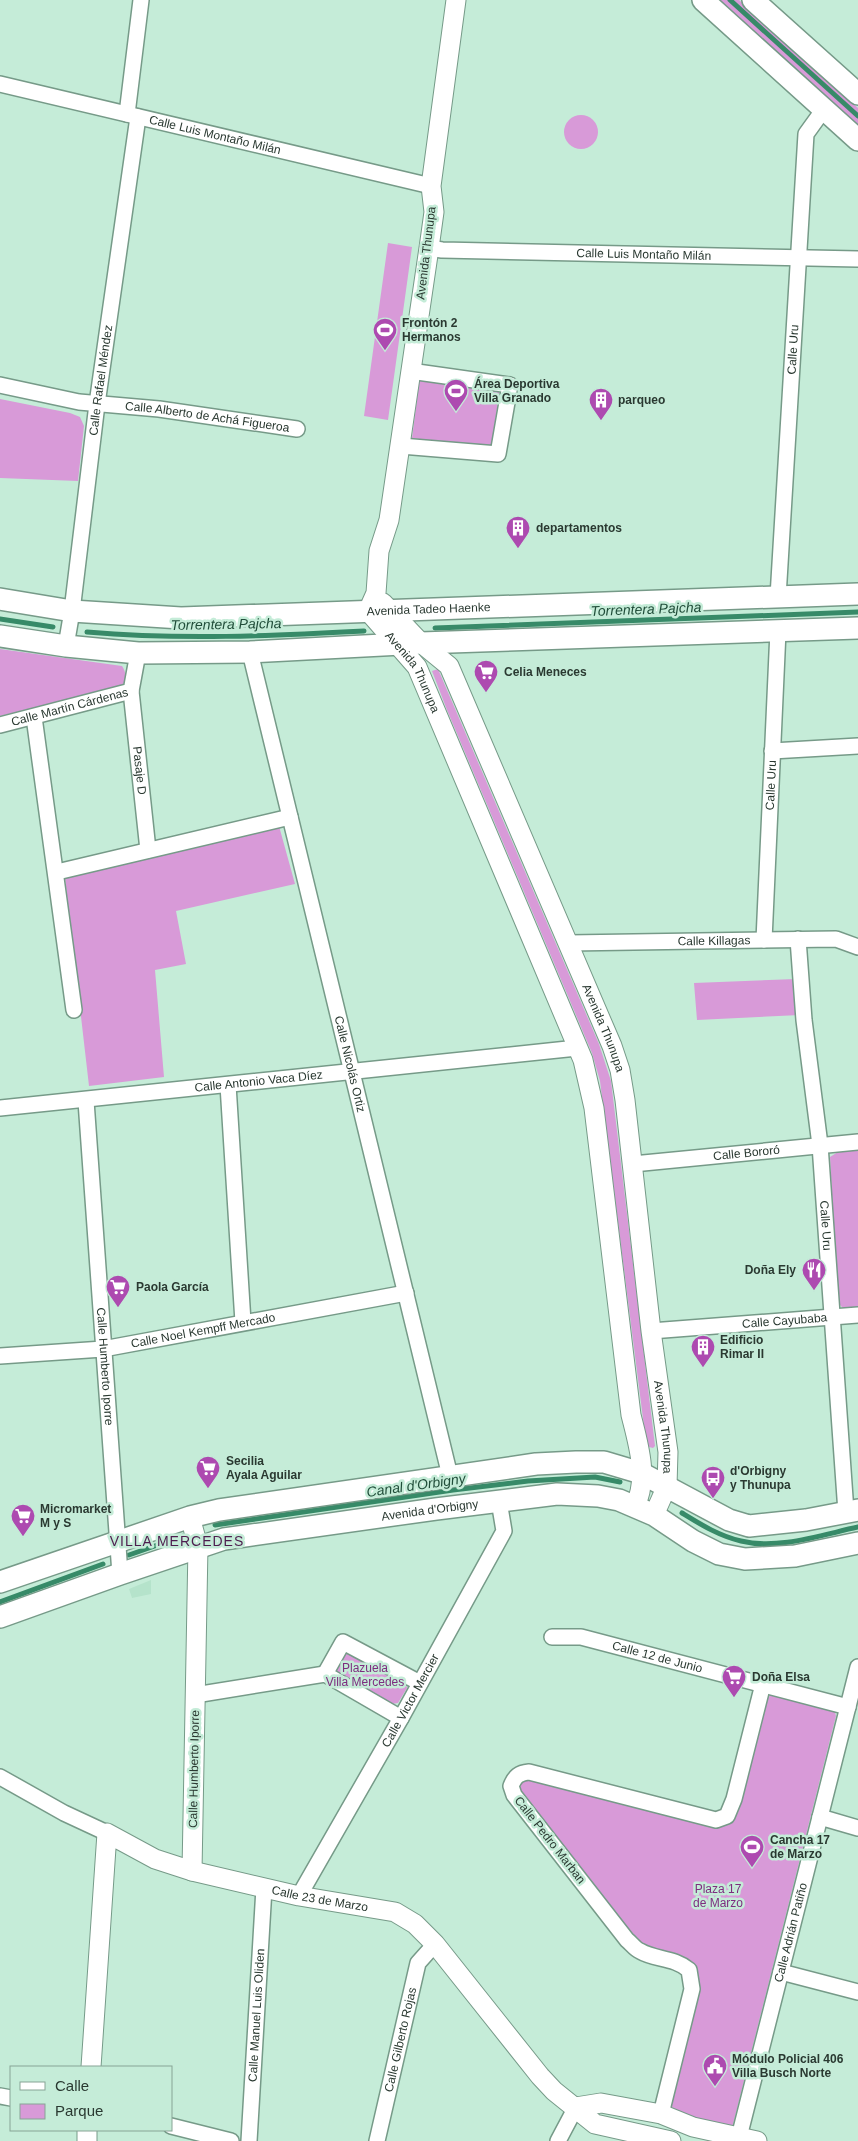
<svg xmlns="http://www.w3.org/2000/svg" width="858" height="2141" font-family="Helvetica,sans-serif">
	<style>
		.built { fill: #b5e3cb }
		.green { fill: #d89ad8 }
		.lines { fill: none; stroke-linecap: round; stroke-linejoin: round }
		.stream { stroke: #378a68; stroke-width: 5 }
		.minor-casing { stroke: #769a88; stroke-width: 18 }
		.tertiary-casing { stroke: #769a88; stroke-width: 21 }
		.secondary-casing { stroke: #769a88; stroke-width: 24 }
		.minor { stroke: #fff; stroke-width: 15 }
		.tertiary { stroke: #fff; stroke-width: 19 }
		.secondary { stroke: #fff; stroke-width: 21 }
		.labels { text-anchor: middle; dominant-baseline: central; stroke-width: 5; stroke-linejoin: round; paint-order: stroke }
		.street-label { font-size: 12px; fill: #2a3931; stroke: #c5ecd8 }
		.poi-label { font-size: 12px; font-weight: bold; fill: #2a3931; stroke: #c5ecd8; text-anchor: start }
		.park-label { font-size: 12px; fill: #7d2d7f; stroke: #c5ecd8 }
		.water-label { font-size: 14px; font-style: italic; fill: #204d39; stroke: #c5ecd8 }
		.neighbourhood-label { font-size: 14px; letter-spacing: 1px; fill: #4e1e4f; stroke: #c5ecd8 }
	</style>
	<rect width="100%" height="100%" fill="#c5ecd8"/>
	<!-- built -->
	<path class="built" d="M151 1580V1594L132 1598 129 1589Z"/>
	<!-- green -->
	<path class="green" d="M719 0H739L858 108V127Z
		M564 132a17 17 0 1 1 34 0a17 17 0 1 1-34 0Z
		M388 243 412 247 388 420 364 416Z
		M420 376 500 387 491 449 412 438Z
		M0 399 70 413 80 417 84 426 78 481 0 478Z
		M0 649 122 666C127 673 126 680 122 686L0 716Z
		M438 669 599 1044 611 1081 655 1446 653 1448 649 1447 646 1442 600 1081 592 1053 447 710 432 671Z
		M279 826 295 884 176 911 186 964 155 970 164 1077 89 1086 65 878Z
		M796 979 800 1015 697 1020 694 983Z
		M858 1149V1307L843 1308 838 1303 830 1157 841 1150Z
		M346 1651 405 1682 407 1688 398 1703 392 1704 334 1671Z
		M771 1694 834 1709 836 1716 732 2128 691 2117 670 2106 696 1977 642 1947 634 1940 519 1791C519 1785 522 1781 528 1779L734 1818 739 1810 768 1698Z"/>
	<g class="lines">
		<!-- stream -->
		<path class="stream" d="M730 0 858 116
			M0 619 53 627
			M435 628 858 612
			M87 632C180 640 271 636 364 631
			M682 1513C700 1524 719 1536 741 1541 778 1550 821 1535 858 1527
			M215 1525 453 1490 528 1481 595 1477 620 1482
			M129 1555 183 1536
			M0 1602 103 1564"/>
		<defs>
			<g id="minor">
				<path id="s1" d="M0 84 431 186"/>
				<path d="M127 114 141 0"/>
				<path id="s2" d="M429 248 442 250 858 259"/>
				<path id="s3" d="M0 385 79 402 159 409 297 429"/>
				<path d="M401 446 498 454 510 385 410 371"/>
				<path id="s4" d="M778 597 806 134 824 109"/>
				<path id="s5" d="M66 646 72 611 97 404 138 117"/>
				<path id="s6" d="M250 652 450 1476"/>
				<path id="s7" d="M131 691 148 850"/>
				<path d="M34 717 74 1010"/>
				<path id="s8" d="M0 725 131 691 138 653"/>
				<path d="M772 751 858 746"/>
				<path d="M57 872 290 817"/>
				<path id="s9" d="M798 939 804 1020 820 1145 846 1512"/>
				<path id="s10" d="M764 940 778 631"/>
				<path id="s11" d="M569 943 836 939 858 947"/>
				<path d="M228 1085 243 1322"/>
				<path id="s12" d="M86 1101 120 1574"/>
				<path id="s13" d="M0 1108 577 1048"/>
				<path id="s14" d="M633 1164 858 1142"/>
				<path id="s15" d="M651 1331 858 1315"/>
				<path id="s16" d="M0 1356 103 1349 406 1293"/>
				<path id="s17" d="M552 1637H581L848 1707"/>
				<path d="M325 1674 343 1642 420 1683"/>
				<path d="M195 1695 325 1674 401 1718"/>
				<path d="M0 1777 64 1813 107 1833"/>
				<path d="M820 1817 858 1828"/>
				<path id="s18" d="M299 1896 401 1718 504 1531 499 1501"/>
				<path d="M781 1972 858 1992"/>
				<path d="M0 2096 11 2098"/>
				<path d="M661 2114 692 1989 689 1970C674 1957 655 1960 640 1951 635 1949 631 1943 627 1940L514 1795 511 1786C515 1776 519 1773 529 1772L716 1820 727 1816 734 1799 763 1684"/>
				<path d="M171 2126 231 2141"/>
				<path id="s19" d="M249 2141 264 1888"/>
				<path id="s20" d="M377 2141 418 1963 435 1944"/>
				<path d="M558 2141 576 2107"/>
				<path id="s21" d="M738 2141 858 1667"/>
			</g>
			<g id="tertiary">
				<path id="s22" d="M456 0 431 186 434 212 429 248 389 520 379 551 376 593 368 611 417 667 583 1060 594 1108 631 1415C638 1443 649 1478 635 1506"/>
				<path id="s23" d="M383 603 421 643 449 666 612 1046 620 1070 625 1100 651 1331 668 1452 667 1486 654 1515"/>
				<path d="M190 1517 198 1546 192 1871"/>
				<path id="s24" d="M91 2067 107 1833 155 1859 192 1871 299 1896 395 1912 415 1924 435 1944 540 2076 554 2091 595 2124 671 2141"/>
				<path d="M576 2107 601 2103 661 2114 693 2127 757 2141"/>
				<path d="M87 2141V2130"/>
			</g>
			<g id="secondary">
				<path d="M703 0 858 140"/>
				<path d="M753 0 858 94"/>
				<path id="s25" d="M0 599 72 611 181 618 858 594"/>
				<path d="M0 636 66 646 138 653 250 652 421 643 858 628"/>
				<path d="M0 1582 190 1517 219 1510 536 1464 576 1462H604L641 1473 729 1520 749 1526 806 1520 858 1510"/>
				<path id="s26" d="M0 1617 120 1574 224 1539 436 1509 557 1494 598 1496 619 1500 654 1515 693 1541 719 1554 745 1559 795 1556 858 1543"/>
			</g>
		</defs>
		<!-- minor casing -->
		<use href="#minor" class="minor-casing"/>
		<!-- tertiary casing -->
		<use href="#tertiary" class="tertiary-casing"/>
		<!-- secondary casing -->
		<use href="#secondary" class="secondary-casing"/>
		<!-- minor -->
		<use href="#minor" class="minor"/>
		<!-- tertiary -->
		<use href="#tertiary" class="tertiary"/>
		<!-- secondary -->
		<use href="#secondary" class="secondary"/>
	</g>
	<!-- icons -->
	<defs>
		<symbol id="stadium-pin" viewBox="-11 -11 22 30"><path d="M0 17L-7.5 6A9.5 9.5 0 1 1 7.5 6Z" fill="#ad4ab0" stroke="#c5ecd8"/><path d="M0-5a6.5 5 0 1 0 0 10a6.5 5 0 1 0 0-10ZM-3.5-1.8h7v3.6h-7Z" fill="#fff"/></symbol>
		<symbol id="building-pin" viewBox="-11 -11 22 30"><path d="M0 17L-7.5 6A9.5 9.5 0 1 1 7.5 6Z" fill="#ad4ab0" stroke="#c5ecd8"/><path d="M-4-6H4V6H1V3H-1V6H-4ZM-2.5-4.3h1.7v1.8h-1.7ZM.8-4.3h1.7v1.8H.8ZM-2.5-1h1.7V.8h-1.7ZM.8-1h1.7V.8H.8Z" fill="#fff"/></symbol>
		<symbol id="supermarket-pin" viewBox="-11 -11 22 30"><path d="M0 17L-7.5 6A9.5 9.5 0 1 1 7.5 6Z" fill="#ad4ab0" stroke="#c5ecd8"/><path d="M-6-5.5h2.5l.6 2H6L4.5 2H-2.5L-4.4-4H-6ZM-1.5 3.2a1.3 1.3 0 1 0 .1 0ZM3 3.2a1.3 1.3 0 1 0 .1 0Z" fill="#fff"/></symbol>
		<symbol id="restaurant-pin" viewBox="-11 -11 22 30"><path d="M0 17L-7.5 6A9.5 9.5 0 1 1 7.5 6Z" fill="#ad4ab0" stroke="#c5ecd8"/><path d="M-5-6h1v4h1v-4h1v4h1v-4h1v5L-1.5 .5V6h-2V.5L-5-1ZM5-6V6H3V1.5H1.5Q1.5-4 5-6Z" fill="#fff"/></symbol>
		<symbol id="bus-pin" viewBox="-11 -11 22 30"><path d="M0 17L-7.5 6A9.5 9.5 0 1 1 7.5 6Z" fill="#ad4ab0" stroke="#c5ecd8"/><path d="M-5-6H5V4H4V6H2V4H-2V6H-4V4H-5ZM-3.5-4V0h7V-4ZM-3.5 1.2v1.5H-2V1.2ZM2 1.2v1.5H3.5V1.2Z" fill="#fff"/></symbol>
		<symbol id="civic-pin" viewBox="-11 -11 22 30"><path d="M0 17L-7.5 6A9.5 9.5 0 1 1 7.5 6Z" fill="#ad4ab0" stroke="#c5ecd8"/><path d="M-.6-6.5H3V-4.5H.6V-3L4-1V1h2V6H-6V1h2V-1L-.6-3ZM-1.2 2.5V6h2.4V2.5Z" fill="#fff"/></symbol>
	</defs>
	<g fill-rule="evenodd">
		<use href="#stadium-pin" x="371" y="316" width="28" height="38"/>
		<use href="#stadium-pin" x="442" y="377" width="28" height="38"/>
		<use href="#building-pin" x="587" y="386" width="28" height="38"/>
		<use href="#building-pin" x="504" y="514" width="28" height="38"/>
		<use href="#supermarket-pin" x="472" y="658" width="28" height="38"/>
		<use href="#restaurant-pin" x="800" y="1256" width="28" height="38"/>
		<use href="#supermarket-pin" x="104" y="1273" width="28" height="38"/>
		<use href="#building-pin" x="689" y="1333" width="28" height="38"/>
		<use href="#supermarket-pin" x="194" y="1454" width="28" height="38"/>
		<use href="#bus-pin" x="699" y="1464" width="28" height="38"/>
		<use href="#supermarket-pin" x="9" y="1502" width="28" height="38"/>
		<use href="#supermarket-pin" x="720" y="1663" width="28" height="38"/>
		<use href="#stadium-pin" x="738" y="1833" width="28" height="38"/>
		<use href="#civic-pin" x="701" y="2052" width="28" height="38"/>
	</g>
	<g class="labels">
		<!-- street labels -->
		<g class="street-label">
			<text stroke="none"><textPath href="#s1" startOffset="221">Calle Luis Montaño Milán</textPath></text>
			<text transform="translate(426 253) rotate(-83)">Avenida Thunupa</text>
			<text stroke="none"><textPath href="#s2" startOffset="215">Calle Luis Montaño Milán</textPath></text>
			<text stroke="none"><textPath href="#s4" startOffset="248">Calle Uru</textPath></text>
			<text stroke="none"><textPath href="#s5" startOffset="268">Calle Rafael Méndez</textPath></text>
			<text stroke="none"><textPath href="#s3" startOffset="210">Calle Alberto de Achá Figueroa</textPath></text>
			<text stroke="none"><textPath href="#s25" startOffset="430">Avenida Tadeo Haenke</textPath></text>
			<text stroke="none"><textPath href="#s22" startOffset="696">Avenida Thunupa</textPath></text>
			<text stroke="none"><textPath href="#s8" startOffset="72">Calle Martín Cárdenas</textPath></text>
			<text stroke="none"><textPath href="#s7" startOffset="80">Pasaje D</textPath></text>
			<text stroke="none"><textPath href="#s10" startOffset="155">Calle Uru</textPath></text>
			<text stroke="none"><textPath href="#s11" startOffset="145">Calle Killagas</textPath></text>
			<text stroke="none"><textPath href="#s23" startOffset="485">Avenida Thunupa</textPath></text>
			<text stroke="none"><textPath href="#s6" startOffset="424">Calle Nicolás Ortiz</textPath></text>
			<text stroke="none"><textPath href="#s13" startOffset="260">Calle Antonio Vaca Díez</textPath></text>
			<text stroke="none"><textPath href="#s14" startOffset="114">Calle Bororó</textPath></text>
			<text stroke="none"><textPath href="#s9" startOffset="288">Calle Uru</textPath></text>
			<text stroke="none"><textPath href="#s15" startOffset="134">Calle Cayubaba</textPath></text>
			<text stroke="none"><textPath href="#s16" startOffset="205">Calle Noel Kempff Mercado</textPath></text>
			<text stroke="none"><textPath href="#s12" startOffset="266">Calle Humberto Iporre</textPath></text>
			<text stroke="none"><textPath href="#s23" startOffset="890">Avenida Thunupa</textPath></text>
			<text stroke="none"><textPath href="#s26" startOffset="445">Avenida d'Orbigny</textPath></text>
			<text stroke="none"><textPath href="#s17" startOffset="108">Calle 12 de Junio</textPath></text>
			<text stroke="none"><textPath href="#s18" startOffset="225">Calle Victor Mercier</textPath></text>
			<text transform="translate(194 1769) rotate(-89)">Calle Humberto Iporre</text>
			<text transform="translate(550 1840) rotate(52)">Calle Pedro Marban</text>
			<text stroke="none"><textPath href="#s24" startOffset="459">Calle 23 de Marzo</textPath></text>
			<text stroke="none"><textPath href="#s21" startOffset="215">Calle Adrián Patiño</textPath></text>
			<text stroke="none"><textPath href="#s19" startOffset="126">Calle Manuel Luis Oliden</textPath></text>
			<text stroke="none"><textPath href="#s20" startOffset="104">Calle Gilberto Rojas</textPath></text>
		</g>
		<!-- poi labels -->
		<g class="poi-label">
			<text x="402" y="323">Frontón 2<tspan x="402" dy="14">Hermanos</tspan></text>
			<text x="474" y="384">Área Deportiva<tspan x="474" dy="14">Villa Granado</tspan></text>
			<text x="618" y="400">parqueo</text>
			<text x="536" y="528">departamentos</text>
			<text x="504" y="672">Celia Meneces</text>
			<text x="796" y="1270" text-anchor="end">Doña Ely</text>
			<text x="136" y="1287">Paola García</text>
			<text x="720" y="1340">Edificio<tspan x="720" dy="14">Rimar II</tspan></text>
			<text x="226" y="1461">Secilia<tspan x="226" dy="14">Ayala Aguilar</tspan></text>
			<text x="730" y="1471">d'Orbigny<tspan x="730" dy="14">y Thunupa</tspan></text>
			<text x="40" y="1509">Micromarket<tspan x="40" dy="14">M y S</tspan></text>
			<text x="752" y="1677">Doña Elsa</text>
			<text x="770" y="1840">Cancha 17<tspan x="770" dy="14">de Marzo</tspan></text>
			<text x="732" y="2059">Módulo Policial 406<tspan x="732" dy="14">Villa Busch Norte</tspan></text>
		</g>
		<!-- park labels -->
		<g class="park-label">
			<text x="365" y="1668">Plazuela<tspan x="365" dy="14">Villa Mercedes</tspan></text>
			<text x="718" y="1889">Plaza 17<tspan x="718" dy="14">de Marzo</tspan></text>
		</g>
		<!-- water labels -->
		<g class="water-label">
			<text transform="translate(646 609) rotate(-2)">Torrentera Pajcha</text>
			<text transform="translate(226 624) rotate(-1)">Torrentera Pajcha</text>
			<text transform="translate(416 1485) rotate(-8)">Canal d'Orbigny</text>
		</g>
		<!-- neighbourhood labels -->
		<g class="neighbourhood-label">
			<text x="177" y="1541">VILLA MERCEDES</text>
		</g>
	</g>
	<!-- legend -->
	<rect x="10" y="2066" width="162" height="65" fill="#c5ecd8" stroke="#87a495"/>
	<rect x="20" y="2082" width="25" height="8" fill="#ffffff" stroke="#87a495"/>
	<text x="55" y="2091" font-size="15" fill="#2a3931">Calle</text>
	<rect x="20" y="2104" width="25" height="15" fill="#d89ad8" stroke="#87a495"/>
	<text x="55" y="2116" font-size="15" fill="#2a3931">Parque</text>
</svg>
